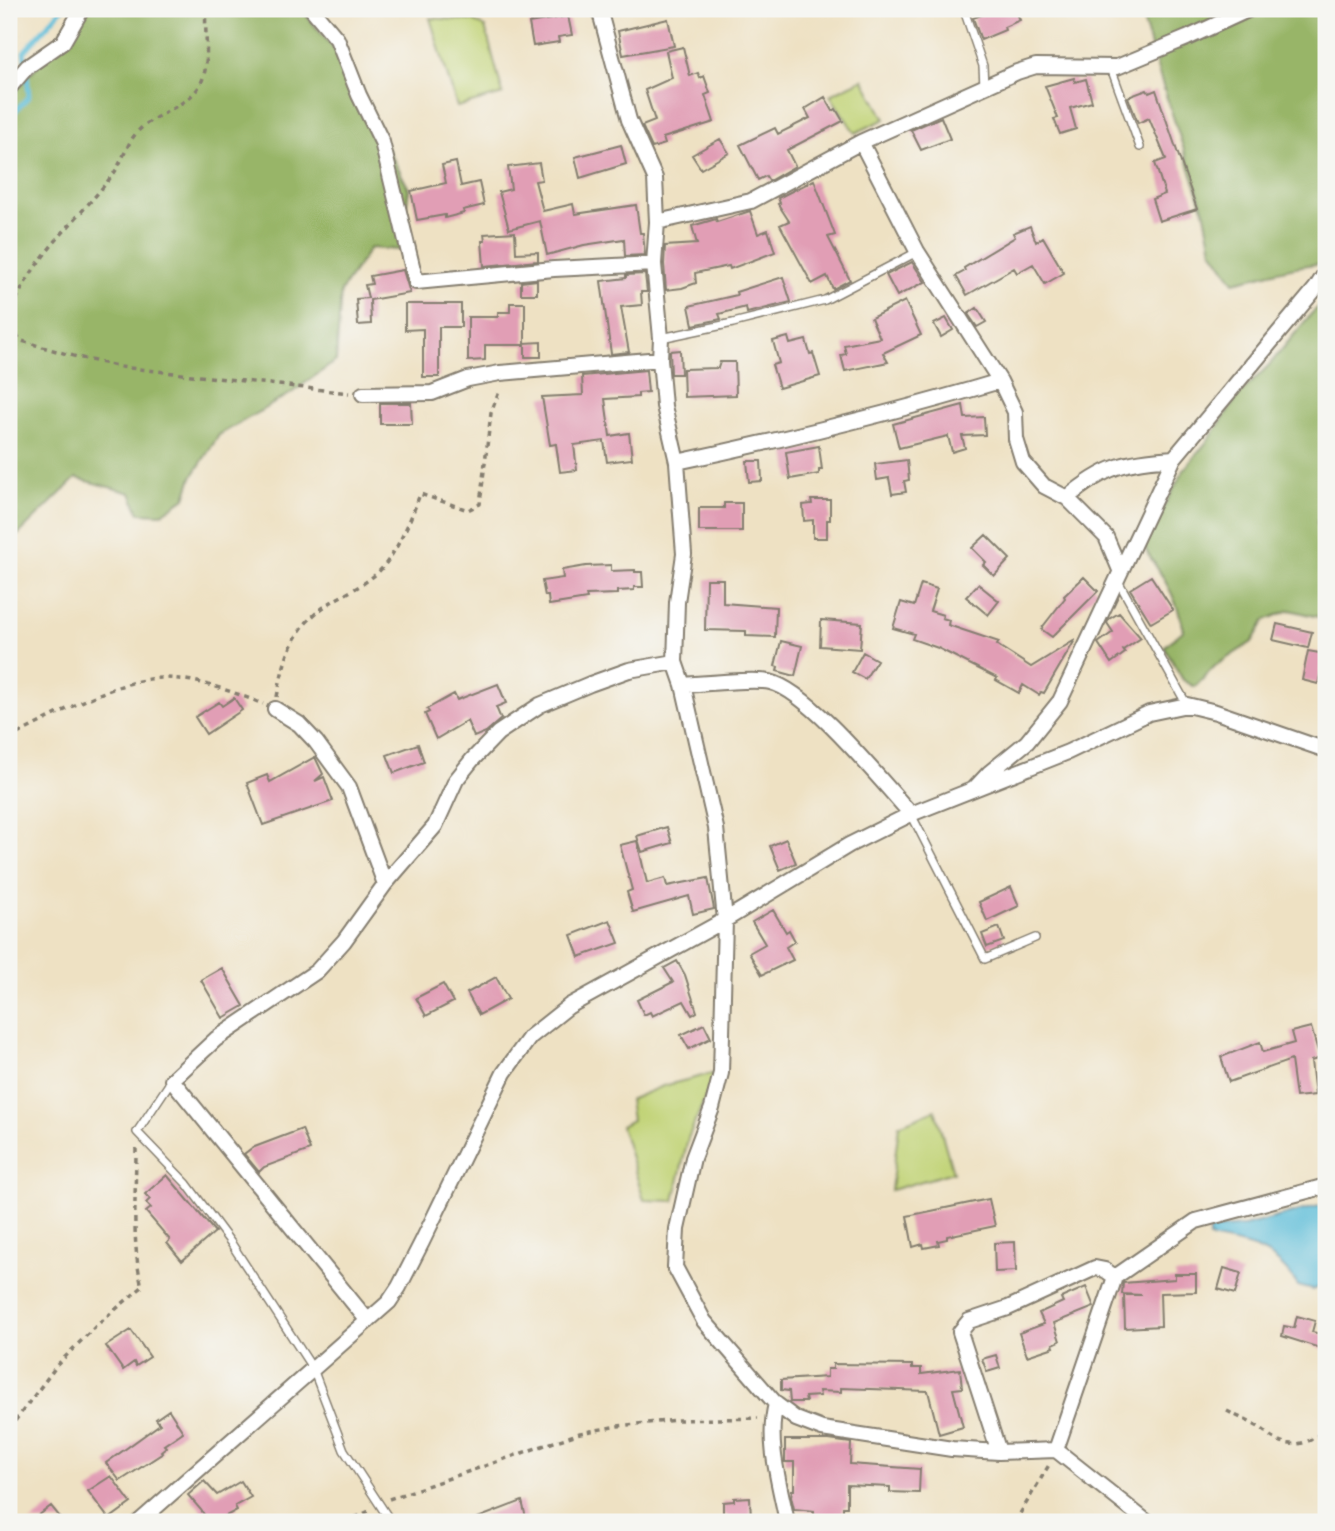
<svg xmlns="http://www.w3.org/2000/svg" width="1335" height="1531" font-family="Mynerve,sans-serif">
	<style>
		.green { fill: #c1d376; stroke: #6e7849; stroke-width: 2 }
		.forest { fill: #98b567; stroke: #5a6842; stroke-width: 2 }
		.water { fill: #5abcd8; stroke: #3b6c7a; stroke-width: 2 }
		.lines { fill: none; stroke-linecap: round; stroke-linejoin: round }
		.stream { stroke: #5abcd8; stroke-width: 5 }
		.building { fill: #e19eb5 }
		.lane-casing { stroke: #857e70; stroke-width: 10 }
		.street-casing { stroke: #857e70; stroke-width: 18 }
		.path { stroke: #857e70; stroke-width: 3.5; stroke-dasharray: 5 5; stroke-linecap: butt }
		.lane { stroke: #fff; stroke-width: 7 }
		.street { stroke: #fff; stroke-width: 14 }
	</style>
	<rect width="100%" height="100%" fill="#f6f6f2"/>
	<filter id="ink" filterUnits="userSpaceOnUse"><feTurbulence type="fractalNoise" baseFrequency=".0143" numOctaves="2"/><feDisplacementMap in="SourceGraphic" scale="14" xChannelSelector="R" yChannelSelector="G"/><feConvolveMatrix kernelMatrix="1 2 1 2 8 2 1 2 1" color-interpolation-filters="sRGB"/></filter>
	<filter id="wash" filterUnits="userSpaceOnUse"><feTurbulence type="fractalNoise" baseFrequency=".00686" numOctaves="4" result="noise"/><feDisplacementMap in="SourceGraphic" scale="28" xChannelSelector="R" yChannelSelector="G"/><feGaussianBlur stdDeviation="1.57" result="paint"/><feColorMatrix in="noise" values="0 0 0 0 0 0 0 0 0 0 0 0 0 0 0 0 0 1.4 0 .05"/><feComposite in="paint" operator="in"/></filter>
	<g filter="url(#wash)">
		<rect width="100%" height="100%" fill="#eee1c3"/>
		<!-- green -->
		<path class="green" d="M430 18 473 21 485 27 503 94 457 107Z
			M863 79 885 119 855 133 830 95Z
			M710 1074 715 1075 688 1138 674 1201 644 1200 621 1126 632 1120 629 1100 663 1086Z
			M935 1110 953 1172 891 1190 899 1125Z"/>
		<!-- forest -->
		<path class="forest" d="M76 9H301L336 51 409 189 400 250 370 248 341 291 336 361 290 394 219 435 192 477 185 498 162 514 139 513 131 493 76 478 18 535 9 533V98L41 62Z
			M1140 9H1326V141L1322 170 1326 175 1325 264C1294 264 1264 276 1234 282L1212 250 1205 214 1159 74Z
			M1326 300V512L1317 522 1326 548V644L1319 617 1290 610 1265 620 1252 642 1215 666 1195 687 1183 680 1164 647 1184 630C1180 614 1175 598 1166 583 1159 569 1150 559 1143 544L1185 468 1210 438 1238 396 1270 364 1311 314Z"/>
		<!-- water -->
		<path class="water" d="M1326 1204V1284L1313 1290 1298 1286C1275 1248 1249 1246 1209 1238V1229L1244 1226Z"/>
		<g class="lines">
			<!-- stream -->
			<path class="stream" d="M26 64 24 52 62 9
				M9 118 29 96 27 74"/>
		</g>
		<g id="blocks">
			<!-- building -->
			<path class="building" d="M997 9H1015L1020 20 1004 27 1005 30 981 40 973 18Z
				M568 16 572 35 558 37 559 42 533 46 529 23Z
				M668 19 674 46 623 55 618 31Z
				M683 47 690 76 698 73 700 78 704 76 710 93 705 95 714 122 663 138 665 144 652 148 642 126 655 121 645 90 672 78 666 51Z
				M1074 78 1075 82 1086 79 1092 102 1070 108 1076 129 1060 134 1054 119 1058 118 1045 86Z
				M1147 90 1149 93 1156 90 1197 209 1159 221 1152 199 1165 194 1155 163 1166 159 1149 118 1138 123 1128 97Z
				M825 97 833 111 836 109 843 121 787 150 795 166 769 181 766 176 758 180 740 145 775 128 778 134 810 118 805 109Z
				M941 117 950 139 921 150 911 130Z
				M720 139 729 153 701 169 692 155Z
				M621 145 626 164 580 178 575 157Z
				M456 162 461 186 479 182 484 205 463 210 464 213 445 218V215L417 220 411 191 446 183 442 165Z
				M539 163 542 180 535 181 543 211 573 204 575 214 636 205 640 233H643L645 255 625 256 624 239 584 245 547 255 540 221 509 229 499 192 511 189 508 167Z
				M814 180 835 235 828 237 850 280 833 289 827 276 812 284 780 225 789 221 778 204 780 203 778 198Z
				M750 211 758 234 768 230 775 252 730 269 729 266 695 273 696 283 682 288 666 290 664 264 665 246 697 244 692 226 716 219 717 222Z
				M1030 226 1036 242 1043 237 1064 273 1045 284 1033 264 1017 273 1014 268 967 295 956 276 965 271 964 268 1015 237 1013 233Z
				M515 232 516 253 538 252V261L484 266 482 241H485L484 234Z
				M912 262 925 282 897 296 886 275Z
				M403 270 410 293 370 300 371 324 358 325 356 299 368 298 365 285 372 284 370 276Z
				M645 274 647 292H641L642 305 621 307 629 352 611 354 601 281 626 278V275Z
				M783 277 791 302 747 313 746 307 719 314 721 319 693 325 689 306 737 295 736 292Z
				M537 280V294H521V282Z
				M905 301 921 335 883 353 888 362 845 371 841 355 846 354 844 345 880 338 871 318Z
				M510 303H525V343L541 342V357H525V345H485V360L468 361V317H498V312H510Z
				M405 304H461V327H439V377H423V329L405 330Z
				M977 308 986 322 977 327 968 314Z
				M946 318 953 330 941 337 934 324Z
				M788 337 790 344 806 340 810 354 813 353 820 376 779 388 772 365 779 363 773 341Z
				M680 350 681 374H671L670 351Z
				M720 362H735L736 395 684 397 683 369 718 368Z
				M646 370 648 392 638 393V397L605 399 610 436 629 433 632 459 607 462 604 441 574 445 577 470 560 472 556 444 550 445 542 397 583 395 582 376Z
				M380 403H411L412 424H380Z
				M963 405 965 418 984 417 985 435 962 436 965 448 952 452 948 436 899 448 893 424Z
				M819 446 822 470H819V474L790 479 786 452Z
				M907 460 909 480 904 481 906 492 892 494 889 478 877 480 875 464Z
				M747 461H761L762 481 749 482Z
				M811 500H830V520H827V538H813V520L804 521 803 505 812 504Z
				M724 503H742V531H699V508H724Z
				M986 535 1010 559 994 576 983 565 986 562 972 548Z
				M611 565V571L635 570V572H642L643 587H634V590L617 591V594L586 595 587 599 549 605 548 596H545L542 581 563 578 562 570 586 566Z
				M1151 576 1173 610 1151 623 1130 589Z
				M1084 577 1098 591 1052 637 1041 629 1065 598 1064 596Z
				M706 579H723V603L776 607 775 637 746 636V631L705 630Z
				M921 584 937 589 930 611 943 615 942 618 949 620 948 625 999 642 997 645 1031 667 1075 640 1044 693 1041 692 1039 695 1023 685 1019 693 996 680 997 678 938 648 912 639 914 634 893 628 901 602 914 606Z
				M978 584 999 601 988 615 966 597Z
				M1119 613 1141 638 1123 650 1125 653 1111 663 1098 643 1113 632 1107 623 1109 619Z
				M821 620 862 623 860 649 820 646Z
				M1277 624 1312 632 1308 648 1273 640Z
				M781 641 802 646 795 676 777 671 778 667 775 666Z
				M1308 651 1325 654 1318 684 1302 680Z
				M863 652 877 660 865 679 852 672Z
				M498 684 506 703 496 707 501 719 486 732 474 737 467 721 436 739 425 714 429 712 427 709 454 694 457 700Z
				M234 698 242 710 206 734 195 717 219 702 222 706Z
				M418 744 424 762 394 773 387 755Z
				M315 757 323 774 315 781 324 777 333 801 263 825 247 783 267 775 270 782Z
				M667 827 672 843 642 852 637 836Z
				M786 839 796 863 780 870 770 846Z
				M637 841 647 883 665 878 667 886 708 878 714 909 693 914 689 896 633 912 627 892 632 890 620 845Z
				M1011 887 1019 906 987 921 979 902Z
				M773 910 786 932 789 930 795 941 786 947 793 960 762 975 749 953 765 944 752 922Z
				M610 920 619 943 579 957 571 935Z
				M999 927 1004 941 987 947 982 934Z
				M677 961 685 975 697 1012 692 1015 684 1001 652 1016 650 1012 644 1015 637 1000 673 982 664 968Z
				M222 968 244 1006 223 1018 201 980Z
				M496 977 508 999 479 1015 467 993Z
				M443 984 453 1002 426 1016 416 998Z
				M704 1024 711 1038 689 1049 681 1035Z
				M1311 1027 1320 1058 1311 1061 1315 1095 1296 1097 1291 1060 1229 1082 1221 1057 1260 1042 1263 1052 1294 1043 1291 1032Z
				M302 1129 310 1150 264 1167 259 1172 244 1154 252 1148Z
				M167 1175 215 1232 182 1261 167 1243 170 1240 146 1212 151 1208 146 1203 150 1199 145 1194Z
				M989 1199 995 1226 947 1236V1239L938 1241 939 1245 924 1248 923 1244 913 1247 907 1216Z
				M1015 1242 1016 1271 995 1272 994 1243Z
				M1224 1268 1241 1273 1235 1294 1218 1289Z
				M1175 1274H1196V1292L1160 1293 1161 1326 1125 1328 1124 1295H1142L1122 1294 1123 1283 1175 1279Z
				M1086 1287 1094 1307 1054 1323 1060 1341 1053 1344 1054 1347 1027 1356 1019 1333 1044 1324 1039 1313 1063 1302 1061 1298Z
				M1297 1316 1315 1321 1312 1332 1326 1335V1350L1282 1336 1284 1326 1294 1328Z
				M131 1330 150 1357 136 1366 134 1362 123 1370 106 1346Z
				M996 1355 1000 1368 987 1372 982 1359Z
				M833 1364 912 1365V1368H921V1374L960 1369 962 1388 953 1389 963 1427 939 1434 928 1391 841 1388V1392L819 1391 820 1396 805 1397 806 1402H790L789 1391 781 1390V1380L827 1377V1369H833Z
				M169 1410 183 1432 164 1445 166 1447 161 1451 163 1453 120 1481 106 1463 160 1424 156 1419Z
				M785 1440H829L851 1443 850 1464 920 1469 919 1493 890 1492V1487L847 1485V1507H843V1516L814 1515V1511L794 1509 791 1496 792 1490H794V1462H785Z
				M111 1476 131 1503 109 1519 88 1491Z
				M204 1481 217 1495 241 1481 251 1497 235 1506 237 1510 215 1522H209L201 1510 188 1495Z
				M750 1497 751 1519 727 1520V1515H723V1502L734 1501V1498Z
				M522 1501 527 1522H470V1521Z
				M51 1506 64 1522H30Z"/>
		</g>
	</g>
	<g filter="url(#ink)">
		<use href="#blocks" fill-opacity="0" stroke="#857e70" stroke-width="2"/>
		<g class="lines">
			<defs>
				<path id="lane" d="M966 16 983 66 984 86
					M1111 68 1140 147
					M661 338 733 323 825 300 917 252
					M1117 579 1187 705
					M911 814 985 959 1035 938
					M171 1081 137 1132 187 1184 231 1243 313 1369 344 1450 391 1522"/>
				<path id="street" d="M312 9 337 39 359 95 382 142 416 282 554 269 654 264
					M599 9 629 120 655 178 657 222 654 264 661 338 660 359 664 406 677 462 684 554 677 602 675 662 683 685 716 828 725 920 721 1073 712 1108 693 1158 677 1229 675 1267 704 1321 776 1404 796 1419 822 1429 952 1449 999 1452 1056 1450 1147 1522
					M9 88 27 67 63 42 82 9
					M861 142 917 251 1000 381 1015 412 1016 439 1023 462 1044 486 1067 498 1106 537 1120 570
					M657 222 751 201 861 142 1017 72 1036 66 1117 67 1187 38 1250 9
					M363 394 432 393 468 379 500 373 660 359
					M677 462C786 439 893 413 1000 381
					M1067 498C1105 466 1126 461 1174 458
					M683 685C705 684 752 678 770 682 809 691 882 782 911 814
					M275 709 299 724 316 742 349 787 385 884
					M975 788 989 773 1027 742 1060 701 1174 458 1316 288 1326 272
					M368 1321 172 1080 216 1039 317 971 344 941 385 884 435 826 456 780 472 760 498 733 540 705 590 684 629 670 675 662
					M776 1404C766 1442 780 1485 787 1522
					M1056 1450 1115 1277 1196 1221 1326 1186
					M999 1452 960 1332 969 1321 1008 1308 1095 1268 1105 1270 1115 1277
					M139 1522 389 1302 399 1287 422 1242 504 1073 530 1037 569 1006 725 920 849 845 911 814 1068 752 1149 713 1187 705 1216 712 1326 750"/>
			</defs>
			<!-- lane casing -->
			<use href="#lane" class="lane-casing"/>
			<!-- street casing -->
			<use href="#street" class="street-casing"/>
			<!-- path -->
			<path class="path" d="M9 319C28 259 78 221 114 173 123 160 127 143 138 131 156 112 195 105 203 78 210 57 204 31 206 9
				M9 327 22 341 77 357 121 367 349 393
				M277 697C286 649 296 621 340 597 355 589 373 579 384 566 400 545 411 519 420 494L468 510 480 504 491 413 500 389
				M9 738C52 718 116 678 164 678 196 678 234 692 263 704
				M1227 1411C1238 1417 1251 1422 1262 1429 1267 1432 1270 1437 1275 1439 1295 1450 1311 1442 1326 1429
				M9 1429 58 1364 97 1325 142 1287C131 1241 136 1195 136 1148
				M389 1499 580 1433 618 1426 677 1420 758 1418
				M9 1508 19 1522
				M346 1522 369 1511
				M1015 1522 1049 1465"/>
			<!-- lane -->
			<use href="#lane" class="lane"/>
			<!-- street -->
			<use href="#street" class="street"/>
		</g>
	</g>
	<!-- margin -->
	<rect width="1335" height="1531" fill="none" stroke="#f6f6f2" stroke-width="35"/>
</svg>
